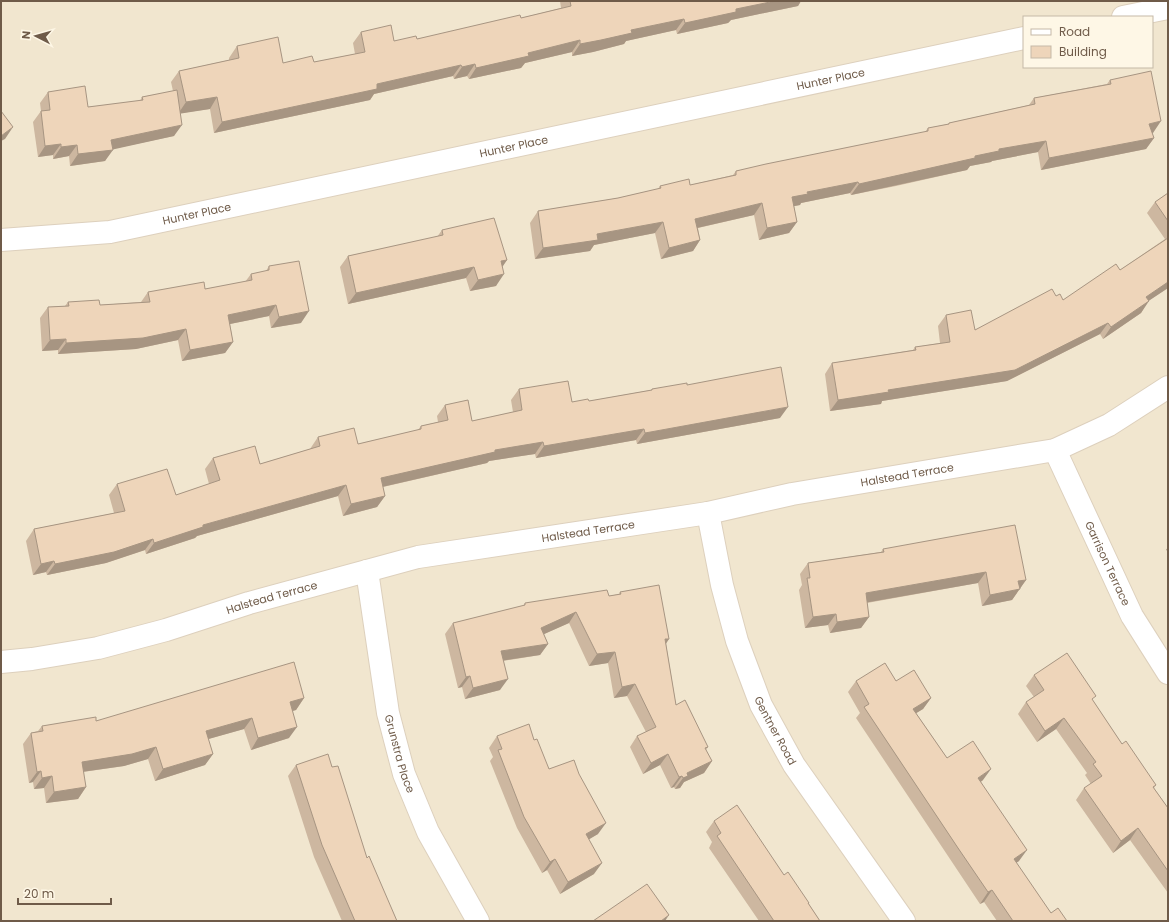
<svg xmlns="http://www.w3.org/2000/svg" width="1169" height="922" font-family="Poppins,sans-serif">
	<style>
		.residential { fill: #f1e6cf; fill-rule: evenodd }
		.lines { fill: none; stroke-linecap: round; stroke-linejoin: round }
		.minor-casing { stroke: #ddd0bd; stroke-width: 24 }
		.minor { stroke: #fff; stroke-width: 22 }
		.wall { fill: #cdb7a0 }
		.shaded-wall { fill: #a79582 }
		.building { fill: #eed5ba; stroke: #a79582 }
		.labels { text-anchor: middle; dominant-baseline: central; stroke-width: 3; stroke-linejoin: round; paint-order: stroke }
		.street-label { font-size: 11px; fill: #6f5b49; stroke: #fef7e6 }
	</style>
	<rect width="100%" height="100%" fill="#faf3e0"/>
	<!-- residential -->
	<path class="residential" d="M1 1H1168V921H1ZM1024 17H1152V67H1024Z"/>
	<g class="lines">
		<defs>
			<g id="minor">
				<path d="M1123 17 1168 8"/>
				<path id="s1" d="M1 240 110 232 1024 38"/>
				<path id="s2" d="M1055 450 1132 616 1168 673"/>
				<path id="s3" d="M708 513 722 585 737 641 761 705 794 765 904 921"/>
				<path id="s4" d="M367 571 388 713 404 774 428 832 478 921"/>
				<path id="s5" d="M1 662 32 659 98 648 166 630 249 603 418 557 708 513 792 494 1055 450 1109 425 1168 387"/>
			</g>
		</defs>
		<!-- minor casing -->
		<use href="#minor" class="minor-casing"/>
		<!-- minor -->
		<use href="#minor" class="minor"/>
	</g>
	<!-- wall -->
	<path class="wall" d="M560 1H801L798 6 731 20 728 23 677 34 676 30 626 41 624 44 593 52 572 56V52L525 63 521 68 469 79 467 76 454 79 453 76 374 94 370 100 214 133 210 109 181 113 174 136 112 149 105 161 70 166 69 156 53 159V155L38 157 33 122 41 111 40 103 48 92 88 107 140 101 142 97 173 91 171 82 179 71 229 60V58L237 46 283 63 314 62 355 54 353 43 361 32 394 41 417 39 521 18 561 8Z
		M1110 80 1153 133H1152L1154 138 1146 149 1041 170 1038 152 992 161 991 162 970 166 967 170 896 186 851 195 850 193 801 203 800 205 794 206 797 222 789 233 759 240 754 215 698 228 700 240 693 251 661 259 655 233 594 245 590 251 535 259 530 223 538 211 618 198 658 189 660 186 690 185 733 175 736 171 925 132 928 128 948 124 949 123 1029 105 1034 98 1107 84Z
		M1168 193V288L1148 301 1141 313 1103 339 1100 334 1007 381 882 401 881 404 830 411 825 374 832 363 913 350 915 347 940 343 938 326 946 315 975 330 1056 296 1063 300 1120 270 1165 239 1147 213 1155 202Z
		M442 230 507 260 502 266 496 286 470 291 466 278 348 304 340 267 348 256 437 237Z
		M269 266 301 323 271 328 269 316 230 324 233 342 225 353 182 361 178 340 136 349 58 354V350L42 351 40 318 48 307 65 306 68 302 100 305 141 302 148 292 205 289 245 282 251 274 266 271Z
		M687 385 780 418 637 444 636 440 536 458 535 454 489 461 487 463 383 487 385 496 377 507 343 516 338 496 197 536 195 538 146 554 145 550 106 563 47 575 46 572 33 575 26 541 34 529 114 513 109 495 117 484 176 495 209 484 205 469 213 458 260 464 310 449 318 437 358 444 418 430 421 426 438 422 437 416 445 405 472 421 513 412 511 400 519 389 572 402 589 401 651 390 652 389Z
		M883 549 1026 580 1012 600 982 606 978 583 867 603 869 617 861 628 830 633 828 625 805 628 799 590 802 585 800 574 808 563 881 552Z
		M620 592 666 644 676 705 708 747 706 750 712 761 704 773 684 782 680 788 675 789 674 787 671 788 660 765 643 774 630 747 637 736 646 732 627 696 614 698 608 663 589 666 569 623 544 634 548 644 540 655 503 661 500 690 465 699 462 687 458 688 445 634 453 623 523 606 525 603 609 596 619 594Z
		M1034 675 1093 701 1122 744 1156 785 1154 788 1168 808V893L1130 840 1113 853 1076 800 1084 788 1091 784 1085 775 1087 773 1056 729 1037 742 1018 714 1026 702 1034 697 1026 686Z
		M856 681H896L931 698 923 709 916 713 947 758 983 780 981 782 1019 861 1016 863 1051 913 1067 921H997L984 902 980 904 856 718 860 713 848 692Z
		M304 698 296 710 292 711 289 738 251 750 244 729 208 739 213 754 205 765 155 781 148 759 124 766 83 772 86 787 78 799 46 803 44 788 34 789 33 782 29 783 23 744 31 733 38 731 42 726 96 721Z
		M497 736 534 740 549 769 598 834 588 839 594 874 560 894 547 870 542 873 517 828 490 761 493 757 489 748Z
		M296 765 332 767 367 858 397 921H342L314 857 288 776Z
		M714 821 784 875 809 904 820 921H759L709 848 712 842 706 832Z"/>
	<!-- shaded-wall -->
	<path class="shaded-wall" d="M775 1H801L798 6 731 20 728 23 677 34 685 23 736 9Z
		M684 19 676 30 626 41 624 44 593 52 572 56 580 44 631 30Z
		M580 40 572 52 525 63 521 68 469 79 476 68 528 53Z
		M475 64 467 76 454 79 462 67Z
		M461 65 453 76 374 94 370 100 214 133 222 122 377 84Z
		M217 97 210 109 178 114 186 102Z
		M1161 121 1153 133 1141 135 1149 124Z
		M182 125 174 136 106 151 113 150 105 161 70 166 78 154 111 140Z
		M13 127 5 139 1 141V136Z
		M1154 138 1146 149 1041 170 1049 158Z
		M1046 141 1038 152 992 161 991 162 970 166 967 170 851 195 859 184 999 149Z
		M61 144 53 155 38 157 45 146Z
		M77 145 69 156 53 159 61 147Z
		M858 182 850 193 801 203 800 205 784 208 792 197 807 192Z
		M762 203 754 215 688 230 695 219Z
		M663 222 655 233 594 245 590 251 535 259 543 248 597 234Z
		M797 222 789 233 759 240 767 228Z
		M700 240 693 251 661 259 669 248Z
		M507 260 499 272 501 261Z
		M474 267 466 278 348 304 356 293Z
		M504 274 496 286 470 291 478 280Z
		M1168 282V288L1138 308 1146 297Z
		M1149 301 1141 313 1103 339 1111 327Z
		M276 305 269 316 220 326 228 315Z
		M309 311 301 323 271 328 279 317Z
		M1108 323 1100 334 1007 381 882 401 881 404 830 411 838 400 888 390Z
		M186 329 178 340 136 349 58 354 66 343Z
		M66 339 58 350 42 351 50 340Z
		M233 342 225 353 182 361 190 350Z
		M788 407 780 418 637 444 645 433Z
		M644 429 636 440 536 458 544 446Z
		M543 442 535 454 489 461 487 463 373 489 381 478 495 450Z
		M346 485 338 496 197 536 195 538 146 554 154 543 203 525Z
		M385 496 377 507 343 516 351 504Z
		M153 539 145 550 106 563 47 575 55 564Z
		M1168 547V551L1166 550Z
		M54 561 46 572 33 575 41 564Z
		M986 572 978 583 858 604 866 593Z
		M1026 580 1012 600 982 606 990 595 1018 581Z
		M576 612 569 623 533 639 541 628Z
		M836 614 828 625 805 628 813 617Z
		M869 617 861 628 830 633 837 622Z
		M665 639H669L662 650Z
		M548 644 540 655 493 662 501 651Z
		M615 652 608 663 589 666 597 654Z
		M470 676 462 687 458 688 466 677Z
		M508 679 500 690 465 699 473 688Z
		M635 684 627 696 614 698 622 687Z
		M304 698 296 710 282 714 290 702Z
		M931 698 923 709 905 720 913 709Z
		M252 718 244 729 198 742 206 731Z
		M1064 718 1056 729 1037 742 1045 731Z
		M297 727 289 738 251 750 258 738Z
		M156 747 148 759 124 766 74 773 82 762Z
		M213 754 205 765 155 781 163 769Z
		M668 754 660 765 643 774 651 763Z
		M712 761 704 773 684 782 680 788 675 789 683 778 687 773Z
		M991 769 983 780 970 789 978 778Z
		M41 771 33 782 29 783 37 772Z
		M52 776 44 788 34 789 42 778Z
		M682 776 674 787 671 788 679 777Z
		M86 787 78 799 46 803 54 792Z
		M606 823 598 834 578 846 586 834Z
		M1138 828 1130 840 1113 853 1121 841Z
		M1027 850 1019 861 1006 870 1014 859Z
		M555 859 547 870 542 873 550 862Z
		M602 863 594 874 560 894 568 882Z
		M992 890 984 902 980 904 988 892Z
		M669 915 665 921H661Z"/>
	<!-- building -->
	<path class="building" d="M570 1H775L736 9V12L685 23 684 19 631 30 632 33 601 40 580 44V40L528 53 529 56 476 68 475 64 462 67 461 65 377 84V89L222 122 217 97 186 102 179 71 239 58 237 46 278 37 283 63 312 56 314 62 365 52 361 32 391 25 394 41 416 36 417 39 520 15 521 18 571 6Z
		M1151 71 1161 121 1149 124 1154 138 1049 158 1046 141 999 149V151L975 156V158L904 174 859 184 858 182 807 192 808 194 792 197 797 222 767 228 762 203 695 219 700 240 669 248 663 222 597 234 598 240 543 248 538 211 618 198 661 188 660 186 689 179 690 185 736 175V171L766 164 928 131V128L949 124V123L1035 104 1034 98 1111 84 1110 80Z
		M85 86 88 107 143 100 142 97 177 90 182 125 111 140 113 150 78 154 77 145 61 147V144L45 146 41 111 50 110 48 92Z
		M1 111 13 127 1 136Z
		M1168 193V221L1155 202Z
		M494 218 507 260 501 261 504 274 478 280 474 267 356 293 348 256 443 235 442 230Z
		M1168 238V282L1146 297 1149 301 1111 327 1108 323 1015 370 888 390 889 392 838 400 832 363 916 350 915 347 950 342 946 315 971 310 975 330 1052 289 1056 296 1060 294 1063 300 1116 264 1120 270Z
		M299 261 309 311 279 317 276 305 228 315 233 342 190 350 186 329 143 338 66 343V339L50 340 48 307 69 306 68 302 99 300 100 305 150 302 148 292 204 282 205 289 252 280 251 274 269 270V266Z
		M781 367 788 407 645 433 644 429 544 446 543 442 495 450V452L381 478 385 496 351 504 346 485 203 525V527L154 543 153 539 114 552 55 564 54 561 41 564 34 529 125 511 117 484 167 469 176 495 220 480 213 458 255 446 260 464 320 446 318 437 354 428 358 444 421 429V426L448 420 445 405 468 400 472 421 522 410 519 389 568 381 572 402 588 399 589 401 652 390V389L687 383V385Z
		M1015 525 1026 580 1018 581 1020 589 990 595 986 572 866 593 869 617 837 622 836 614 813 617 807 578H810L808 563 884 552 883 549Z
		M659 585 669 639H665L676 705 685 700 708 747 705 748 712 761 687 773 688 776 683 778 682 776 679 777 668 754 651 763 637 736 656 727 635 684 622 687 615 652 597 654 576 612 541 628 548 644 501 651 508 679 473 688 470 676 466 677 453 623 525 605V603L607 590 609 596 621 594 620 592Z
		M1067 653 1096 696 1092 699 1122 744 1126 741 1156 785 1153 787 1168 808V871L1138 828 1121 841 1084 788 1102 776 1093 764 1096 762 1064 718 1045 731 1026 702 1044 690 1034 675Z
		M294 662 304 698 290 702 297 727 258 738 252 718 206 731 213 754 163 769 156 747 132 754 82 762 86 787 54 792 52 776 42 778 41 771 37 772 31 733 43 731 42 726 96 717V721Z
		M885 663 896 681 914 670 931 698 913 709 947 758 973 741 991 769 978 778 1027 850 1014 859 1051 913 1058 908 1067 921H1013L992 890 988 892 958 848 864 707 869 704 856 681Z
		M529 724 534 740 537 739 549 769 574 760 579 774 606 823 586 834 602 863 568 882 555 859 550 862 524 817 498 750 502 749 497 736Z
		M328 754 332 767 338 766 367 858 369 856 397 921H355L322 845 296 765Z
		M737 805 784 875 788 872 809 903H808L820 921H774L717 836 721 833 714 821Z
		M647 884 669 915 661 921H593Z"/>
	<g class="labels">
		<!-- street labels -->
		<g class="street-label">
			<text stroke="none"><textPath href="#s1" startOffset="846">Hunter Place</textPath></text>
			<text stroke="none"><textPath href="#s1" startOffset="522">Hunter Place</textPath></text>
			<text stroke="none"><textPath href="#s1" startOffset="198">Hunter Place</textPath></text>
			<text stroke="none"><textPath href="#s5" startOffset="927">Halstead Terrace</textPath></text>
			<text stroke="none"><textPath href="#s5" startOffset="603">Halstead Terrace</textPath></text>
			<text stroke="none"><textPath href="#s2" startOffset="125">Garrison Terrace</textPath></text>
			<text stroke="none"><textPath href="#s5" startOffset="279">Halstead Terrace</textPath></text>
			<text stroke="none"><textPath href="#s3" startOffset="229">Gentner Road</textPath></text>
			<text stroke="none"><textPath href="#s4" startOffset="186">Grunstra Place</textPath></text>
		</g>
	</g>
	<!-- border -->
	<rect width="1169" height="922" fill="none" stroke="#6f5b49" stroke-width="4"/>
	<!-- legend -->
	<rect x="1023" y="16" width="130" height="52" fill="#fef7e6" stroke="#c5b9a7"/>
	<rect x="1031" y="29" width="20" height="6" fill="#ffffff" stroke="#c5b9a7"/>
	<text x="1059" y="36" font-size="12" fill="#6f5b49">Road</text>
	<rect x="1031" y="46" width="20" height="12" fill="#eed5ba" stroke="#c5b9a7"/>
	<text x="1059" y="56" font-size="12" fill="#6f5b49">Building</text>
	<!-- north arrow -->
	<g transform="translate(36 36) rotate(276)" stroke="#fef7e6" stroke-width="3" paint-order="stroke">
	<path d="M0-3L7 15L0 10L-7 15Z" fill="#6f5b49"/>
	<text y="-6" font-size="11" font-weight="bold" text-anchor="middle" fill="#6f5b49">N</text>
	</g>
	<!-- scale -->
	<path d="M18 898v6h93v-6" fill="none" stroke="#6f5b49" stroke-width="2"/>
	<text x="24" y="898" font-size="12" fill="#6f5b49" stroke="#fef7e6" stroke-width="3" paint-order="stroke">20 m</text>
</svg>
